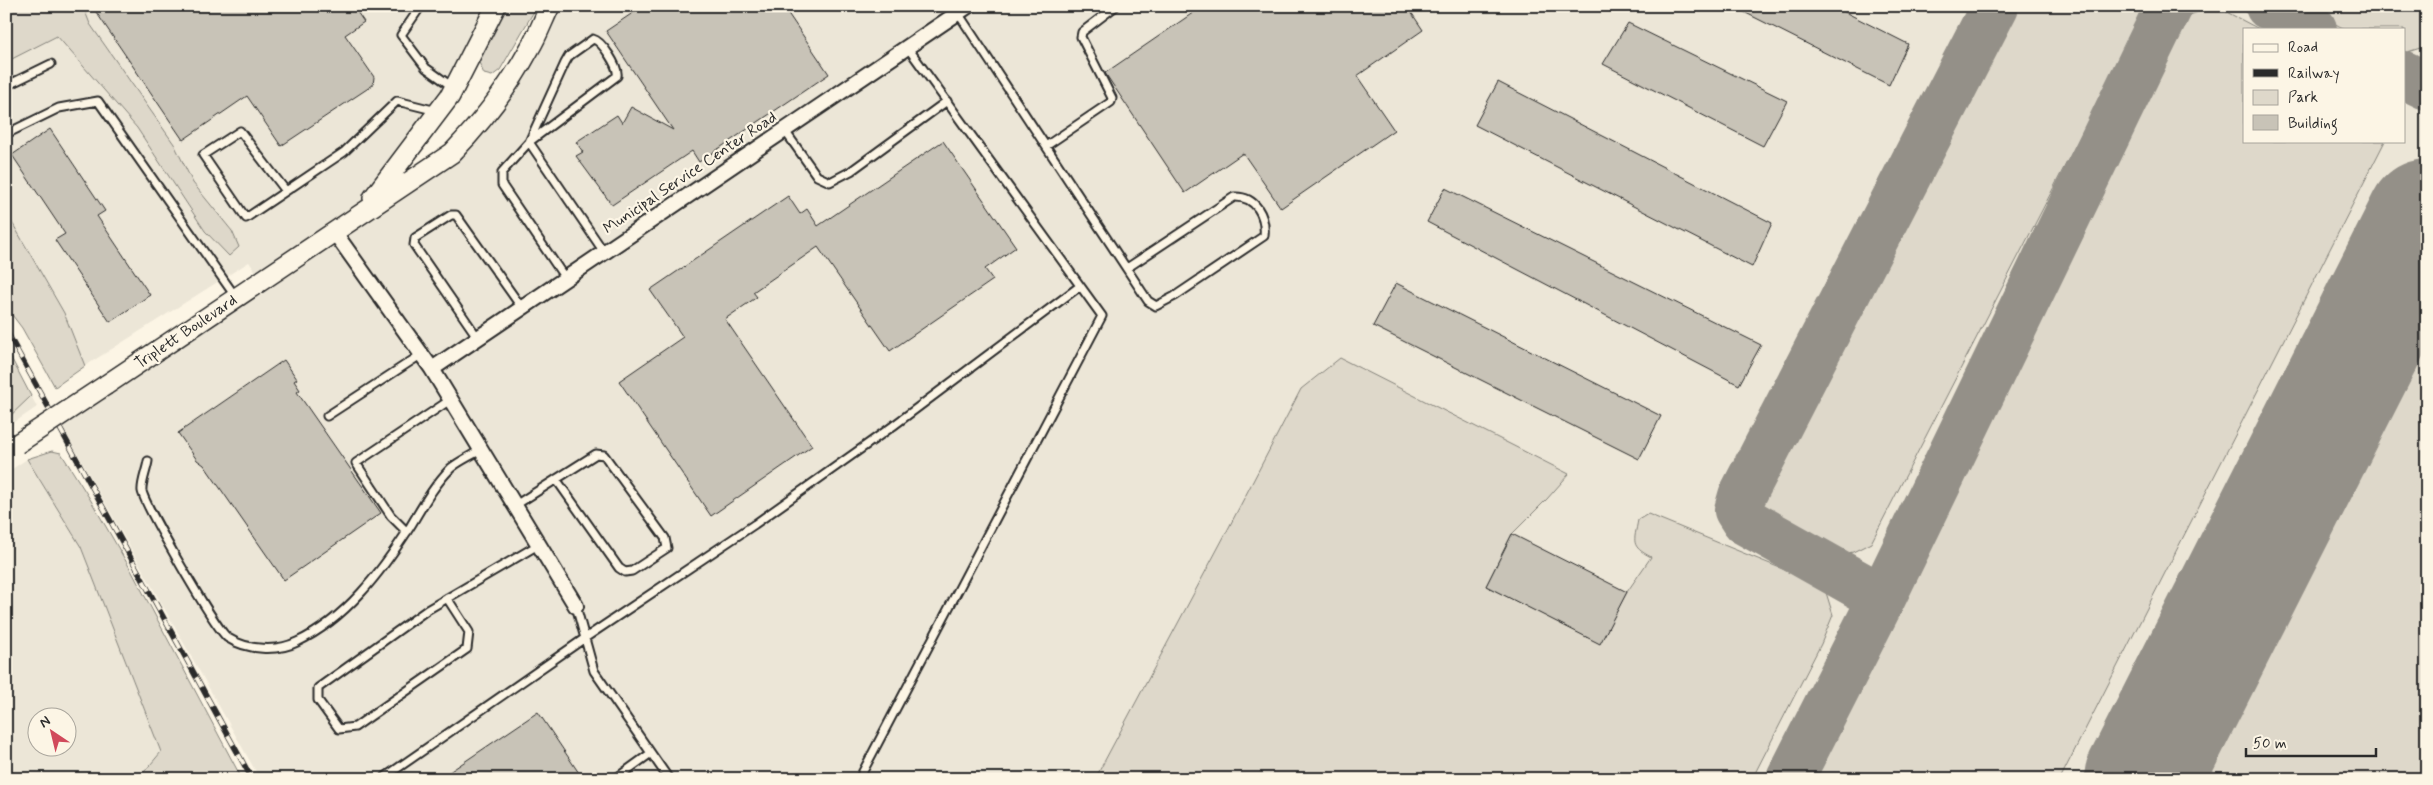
<svg xmlns="http://www.w3.org/2000/svg" width="2433" height="785" font-family="Mynerve,sans-serif">
	<style>
		.built { fill: #ece6d7; fill-rule: evenodd }
		.green { fill: #ded8ca; stroke: #84827a }
		.lines { fill: none; stroke-linecap: round; stroke-linejoin: round }
		.taxiway { stroke: #949088; stroke-width: 48 }
		.runway { stroke: #949088; stroke-width: 118 }
		.building { fill: #c8c3b7; stroke: #2b2b2b }
		.service-casing { stroke: #2b2b2b; stroke-width: 11 }
		.minor-casing { stroke: #2b2b2b; stroke-width: 18 }
		.secondary-casing { stroke: #2b2b2b; stroke-width: 22 }
		.service { stroke: #fcf5e5; stroke-width: 7 }
		.minor { stroke: #fcf5e5; stroke-width: 14 }
		.secondary { stroke: #fcf5e5; stroke-width: 19 }
		.rail-casing { stroke: #2b2b2b; stroke-width: 5.5 }
		.rail { stroke: #fcf5e5; stroke-width: 4; stroke-dasharray: 11; stroke-linecap: butt }
		.secondary-bridge-casing { stroke: #2b2b2b; stroke-width: 22; stroke-linecap: butt }
		.secondary-bridge { stroke: #fcf5e5; stroke-width: 19 }
		.labels { text-anchor: middle; dominant-baseline: central; stroke-width: 4.5; stroke-linejoin: round; paint-order: stroke }
		.street-label { font-size: 16px; fill: #2b2b2b; stroke: #fcf5e5 }
	</style>
	<rect width="100%" height="100%" fill="#fcf5e5"/>
	<filter id="ink" filterUnits="userSpaceOnUse"><feTurbulence type="fractalNoise" baseFrequency=".02" numOctaves="2"/><feDisplacementMap in="SourceGraphic" scale="10" xChannelSelector="R" yChannelSelector="G"/><feConvolveMatrix kernelMatrix="1 2 1 2 8 2 1 2 1" color-interpolation-filters="sRGB"/></filter>
	<g filter="url(#ink)">
		<!-- built -->
		<path class="built" d="M83 6H496L476 48 365 209 452 153 550 6H2427V779H260L57 417 262 281 249 262 85 366 64 313 6 212V62L57 36 137 128 205 231H232L193 183 174 144 90 24ZM2244 29H2404V141H2244Z
			M6 348 37 407 6 428Z
			M27 459 81 547 161 752 145 771 135 779H6V473ZM38 718H68V748H38Z"/>
		<!-- green -->
		<path class="green" d="M6 6H83L90 24 174 144 193 183 232 231 239 247 229 256 205 231 137 128 57 36 6 62Z
			M506 6H537L500 70 492 76 484 74 478 60Z
			M2003 6H2147L1871 543 1853 552 1831 556 1765 523 1756 501 1762 475Z
			M2300 6H2427V46L2404 53V29H2345Z
			M2212 7H2217L2259 29H2244V141H2385L2060 779H1796L2174 35 2187 16Z
			M6 212 64 313 85 366 55 387 22 328 6 307Z
			M2427 325V779H2197Z
			M6 348 31 396 7 419H6Z
			M1340 358 1569 474 1547 499 1512 534 1486 586 1600 643 1627 592 1651 557C1630 546 1634 542 1638 520L1648 514 1824 586 1833 615 1821 644 1752 779H1095L1226 533 1301 389Z
			M52 451 61 453 90 499 131 570 242 779H135L145 771 161 752 81 547 27 459Z"/>
		<g class="lines">
			<!-- taxiway -->
			<path class="taxiway" d="M2269 6 2313 29
				M2404 75 2427 86
				M1882 598 1745 521 1738 510 1742 496 1995 6
				M1790 779 1882 598 2169 6"/>
			<!-- runway -->
			<path class="runway" d="M2143 779 2427 218"/>
		</g>
		<!-- building -->
		<path class="building" d="M92 6H353L364 22 345 35 374 77 373 85 281 146 247 96 183 140Z
			M643 6H783L829 74 699 162 692 151 612 205 576 156 583 152 576 142 617 115 622 123 631 107 673 130 606 31Z
			M1203 6H1407L1423 30 1357 76 1394 130 1281 208 1243 153 1185 193 1105 73Z
			M1732 6H1833L1908 44 1889 85Z
			M1628 23 1787 101 1763 146 1603 64Z
			M1498 82 1772 223 1752 267 1475 125Z
			M50 129 105 211 97 216 150 295 110 322 55 240 65 234 12 155Z
			M943 141 1016 247 985 269 993 280 890 351 818 247 753 292 757 297 725 319 812 446 711 516 619 381 683 337 650 290 788 196 800 214 807 209 818 226Z
			M1445 188 1761 345 1739 385 1427 222Z
			M1396 283 1661 416 1639 459 1373 326Z
			M284 360 297 379 294 381 300 390 297 392 381 513 284 580 204 465 197 460 178 433Z
			M1512 534 1627 592 1600 644 1486 586Z
			M538 712 583 779H439Z"/>
		<g class="lines">
			<defs>
				<path id="service" d="M421 6 401 35 426 68 454 88
					M958 13 1148 301 1156 306 1175 296 1264 236C1266 216 1256 196 1234 197L1127 268
					M6 86 51 64
					M785 131 817 176 830 182 851 171 947 101
					M6 134 59 108 98 101 235 296
					M1046 146 1111 102 1112 98 1081 37 1082 32 1116 6
					M286 191 240 131 203 155 246 218 344 152 397 101 437 111
					M565 278 502 185V172L529 142 565 63 569 56 593 39C602 41 619 67 617 76L529 142 604 252
					M478 338 414 245 415 238 451 215H456L522 308
					M327 416 422 354
					M148 461C147 469 141 483 142 491 145 506 216 630 228 638 247 650 277 652 297 642 346 619 381 572 410 527 422 507 434 485 451 468 459 461 471 456 480 450
					M514 506 596 454 604 455 665 538 667 548 632 571 625 572 619 568 556 479
					M407 532 391 516 356 463 450 400
					M447 598 469 632 467 649 355 727 339 729 318 700V688L427 610 538 545
					M576 606 594 671 669 779
					M382 779 585 638 755 524 893 426 1080 286
					M615 779 651 753
					M859 779 1102 316 908 48"/>
				<path id="minor" d="M335 233 432 369 576 606
					M432 369 968 6"/>
				<path id="secondary" d="M373 198 450 96 496 6
					M106 385 452 153C483 121 509 87 530 48 538 35 543 20 550 6"/>
			</defs>
			<!-- service casing -->
			<use href="#service" class="service-casing"/>
			<!-- minor casing -->
			<use href="#minor" class="minor-casing"/>
			<!-- secondary casing -->
			<use href="#secondary" class="secondary-casing"/>
			<!-- service -->
			<use href="#service" class="service"/>
			<!-- minor -->
			<use href="#minor" class="minor"/>
			<!-- secondary -->
			<use href="#secondary" class="secondary"/>
			<defs>
				<path id="rail" d="M6 330 252 779"/>
			</defs>
			<!-- rail casing -->
			<use href="#rail" class="rail-casing"/>
			<!-- rail -->
			<use href="#rail" class="rail"/>
			<defs>
				<path id="secondary-bridge" d="M17 444 106 385"/>
			</defs>
			<!-- secondary-bridge casing -->
			<use href="#secondary-bridge" class="secondary-bridge-casing"/>
			<!-- secondary-bridge -->
			<use href="#secondary-bridge" class="secondary-bridge"/>
		</g>
	</g>
	<g class="labels">
		<!-- street labels -->
		<g class="street-label">
			<text transform="translate(690 173) rotate(-34)">Municipal Service Center Road</text>
			<text transform="translate(186 332) rotate(-34)">Triplett Boulevard</text>
		</g>
	</g>
	<!-- margin -->
	<rect width="2433" height="785" fill="none" stroke="#fcf5e5" stroke-width="25"/>
	<rect x="12" y="12" width="2408" height="760" fill="none" stroke="#2b2b2b" stroke-width="2" filter="url(#ink)"/>
	<!-- legend -->
	<rect x="2243" y="28" width="162" height="115" fill="#fcf5e5" stroke="#a8a49b"/>
	<rect x="2253" y="44" width="25" height="8" fill="#fcf5e5" stroke="#a8a49b"/>
	<text x="2288" y="52" font-size="15" fill="#2b2b2b">Road</text>
	<rect x="2253" y="69" width="25" height="8" fill="#2b2b2b" stroke="#a8a49b"/>
	<text x="2288" y="78" font-size="15" fill="#2b2b2b">Railway</text>
	<rect x="2253" y="90" width="25" height="15" fill="#ded8ca" stroke="#a8a49b"/>
	<text x="2288" y="102" font-size="15" fill="#2b2b2b">Park</text>
	<rect x="2253" y="115" width="25" height="15" fill="#c8c3b7" stroke="#a8a49b"/>
	<text x="2288" y="128" font-size="15" fill="#2b2b2b">Building</text>
	<!-- north arrow -->
	<g transform="translate(52 732) rotate(325)"><circle r="24" fill="#fcf5e5" stroke="#a8a49b"/>
	<path d="M0-4L9 19L0 12L-9 19Z" fill="#d1495b"/>
	<text y="-8" font-size="14" font-weight="bold" text-anchor="middle" fill="#2b2b2b">N</text>
	</g>
	<!-- scale -->
	<path d="M2246 748v8h130v-8" fill="none" stroke="#2b2b2b" stroke-width="2.5"/>
	<text x="2253" y="748" font-size="15" fill="#2b2b2b" stroke="#fcf5e5" stroke-width="4" paint-order="stroke">50 m</text>
</svg>
